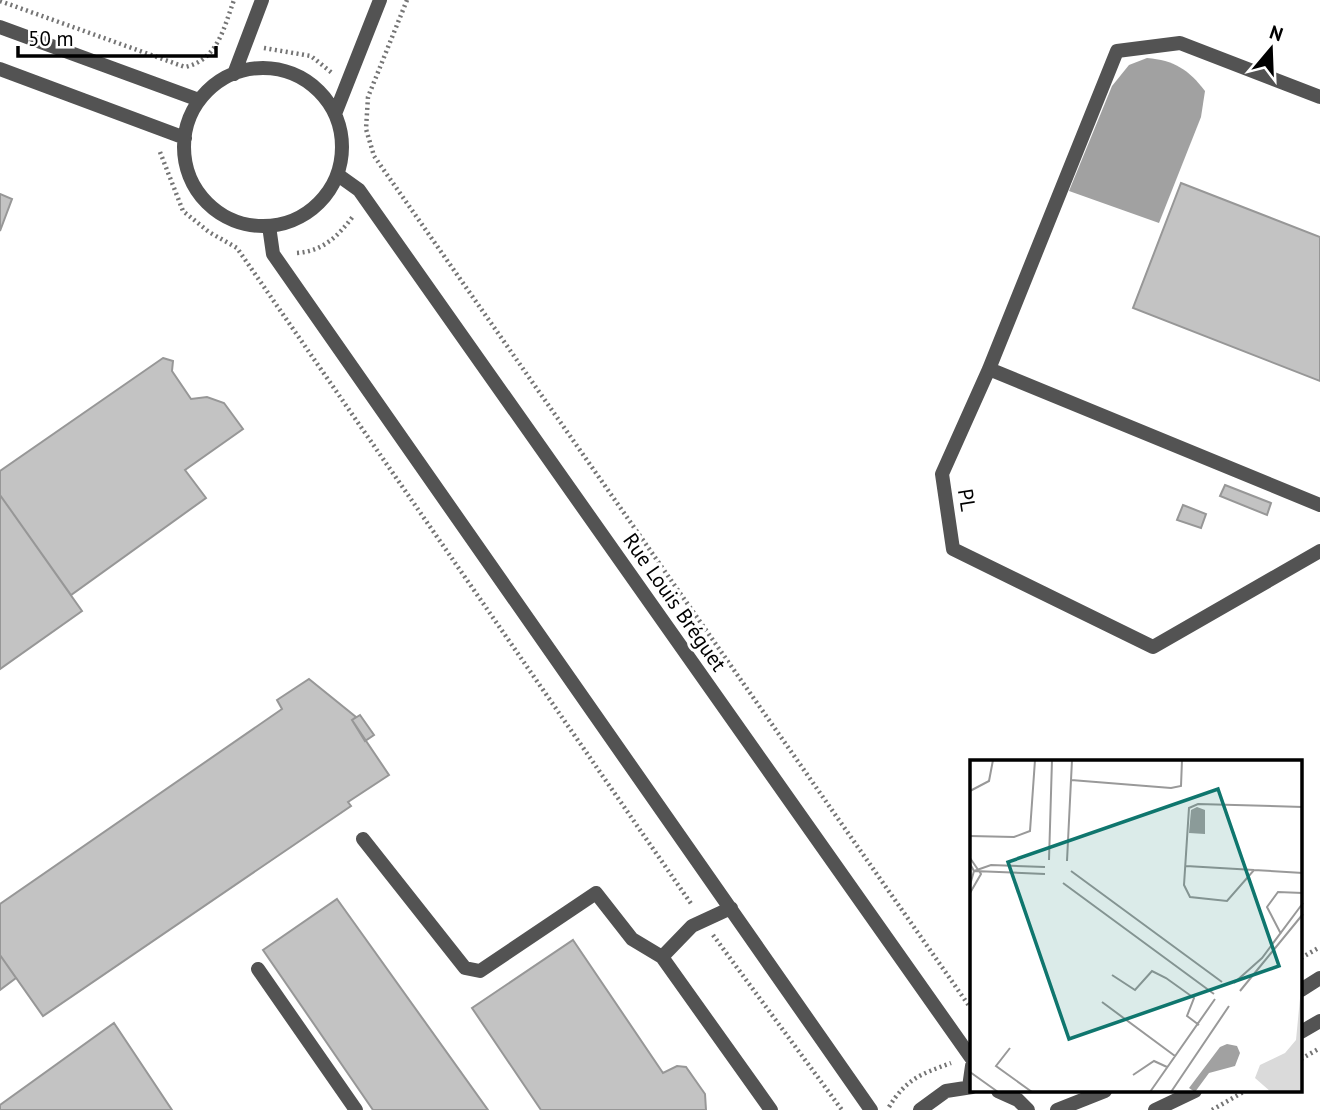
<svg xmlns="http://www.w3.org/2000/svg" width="1320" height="1110" font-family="'PT Sans',sans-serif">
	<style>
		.water { fill: #a1a1a1 }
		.building { fill: #c3c3c3; stroke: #979797; stroke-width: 2 }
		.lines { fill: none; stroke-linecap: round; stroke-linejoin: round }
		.path { stroke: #757575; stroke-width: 4.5; stroke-dasharray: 2 3.5; stroke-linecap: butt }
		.lane { stroke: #535353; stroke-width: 14 }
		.street { stroke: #535353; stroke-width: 14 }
		.labels { text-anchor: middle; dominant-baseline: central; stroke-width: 6; stroke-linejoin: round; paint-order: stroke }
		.street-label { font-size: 21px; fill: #000; stroke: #fff }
		.inset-road { fill: none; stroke: #999; stroke-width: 2 }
		.view { fill: #0f766e; fill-opacity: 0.15; stroke: #0f766e; stroke-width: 3.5 }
		.inset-edge { fill: none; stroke: #000; stroke-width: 3.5 }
	</style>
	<rect width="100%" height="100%" fill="#fff"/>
	<!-- water -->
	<path class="water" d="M1147 58C1174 60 1189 70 1205 91L1201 117 1159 223 1069 191 1112 86 1129 65Z"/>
	<!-- building -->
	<path class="building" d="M1181 183 1320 237V381L1133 308Z
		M0 194 12 199 0 231Z
		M163 358 173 361 172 371 191 399 207 397 224 403 243 429 185 470 206 498 71 595 0 495V471Z
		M1225 485 1271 503 1267 515 1220 496Z
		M0 495 82 611 0 669Z
		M1183 505 1206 514 1201 528 1177 520Z
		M309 679 356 717 352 720 389 775 348 802 351 806 43 1016 0 955V904L282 709 277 700Z
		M360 715 374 735 365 741 352 720Z
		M337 899 488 1110H373L263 950Z
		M573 940 663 1073 677 1066 686 1067 705 1094 706 1110H541L472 1008Z
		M0 955 16 978 0 990Z
		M114 1023 172 1110H0V1105Z"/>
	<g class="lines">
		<!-- path -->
		<path class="path" d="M407 0 368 97 366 129 374 156 972 1010
			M0 1 185 67C218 60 224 27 234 0
			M264 48 311 56 332 73
			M160 152 183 211 209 232 237 248 692 905
			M297 253C324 251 339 235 354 215
			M713 935 842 1110
			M1301 958 1320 947
			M1301 1059 1320 1048
			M889 1107C906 1079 921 1074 951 1063
			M1212 1110 1245 1091"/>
		<!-- lane -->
		<path class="lane" d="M1320 97 1180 43 1117 51 989 369 942 474 953 549 1153 647 1320 551
			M338 175 359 190 972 1059
			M269 226 273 254 871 1110
			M989 369 1320 505
			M363 839 465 968 480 971 596 893 632 939 662 957 771 1110
			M662 957 692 926 731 908
			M258 969 356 1110
			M1301 990 1320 978
			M1301 1032 1320 1021
			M969 1087 972 1066
			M998 1091 1018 1100 1028 1110
			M920 1110 946 1091 972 1087
			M1057 1110 1105 1091
			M1155 1110 1195 1091"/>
		<!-- street -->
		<path class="street" d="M0 27 199 100
			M184 147a79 79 0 1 1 158 0a79 79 0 1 1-158 0Z
			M0 69 185 138
			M234 74 262 0
			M335 114 380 0"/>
	</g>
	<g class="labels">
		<!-- street labels -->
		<g class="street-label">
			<text transform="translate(967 500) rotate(81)">PL</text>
			<text transform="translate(675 602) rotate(55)">Rue Louis Bréguet</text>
		</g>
	</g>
	<!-- overview -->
	<g transform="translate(970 760)">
		<rect width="332" height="332" fill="#fff"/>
		<path d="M332 218V332H301L285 318 290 305 315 293 326 280Z" fill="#dadada"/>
		<path d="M227 47 235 50V74L219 73 221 50ZM257 284 267 286 270 293 265 306 239 313 225 332 219 328 250 287Z" fill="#a1a1a1"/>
		<path class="inset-road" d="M101 20 201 28 211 26 212 0M0 31 19 21 23 0M333 47 228 44 219 48 214 125 220 137 257 141 284 110 333 113M0 76 44 77 60 71 65 0M0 98 11 114 0 133M79 100 82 0M97 101 102 0M0 104 4 111 0 125M216 106 284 110M4 111 21 105 75 107M4 111 75 114M101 111 252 222M93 123 244 234M311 174 297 147 308 132 333 133M142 215 165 230 182 211 196 218 224 238 217 256 229 265M264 223 292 198 333 143M270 231 333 154M132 242 205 296M40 288 26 306 62 332M0 312 28 332M163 315 184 301 197 307M180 332 245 239M201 332 259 246"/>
		<path class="view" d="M248 29 309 206 99 279 38 102Z"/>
		<rect width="332" height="332" class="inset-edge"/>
	</g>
	<!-- north arrow -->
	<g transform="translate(1271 49) rotate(19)" stroke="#ffffff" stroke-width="5" paint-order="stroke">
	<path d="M0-5L12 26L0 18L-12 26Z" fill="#000000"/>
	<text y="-10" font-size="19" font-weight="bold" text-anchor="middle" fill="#000000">N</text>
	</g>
	<!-- scale -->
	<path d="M18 46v10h198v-10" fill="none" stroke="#000000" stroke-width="3.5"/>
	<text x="28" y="46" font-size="21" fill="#000000" stroke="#ffffff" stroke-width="5" paint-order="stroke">50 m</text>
</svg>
